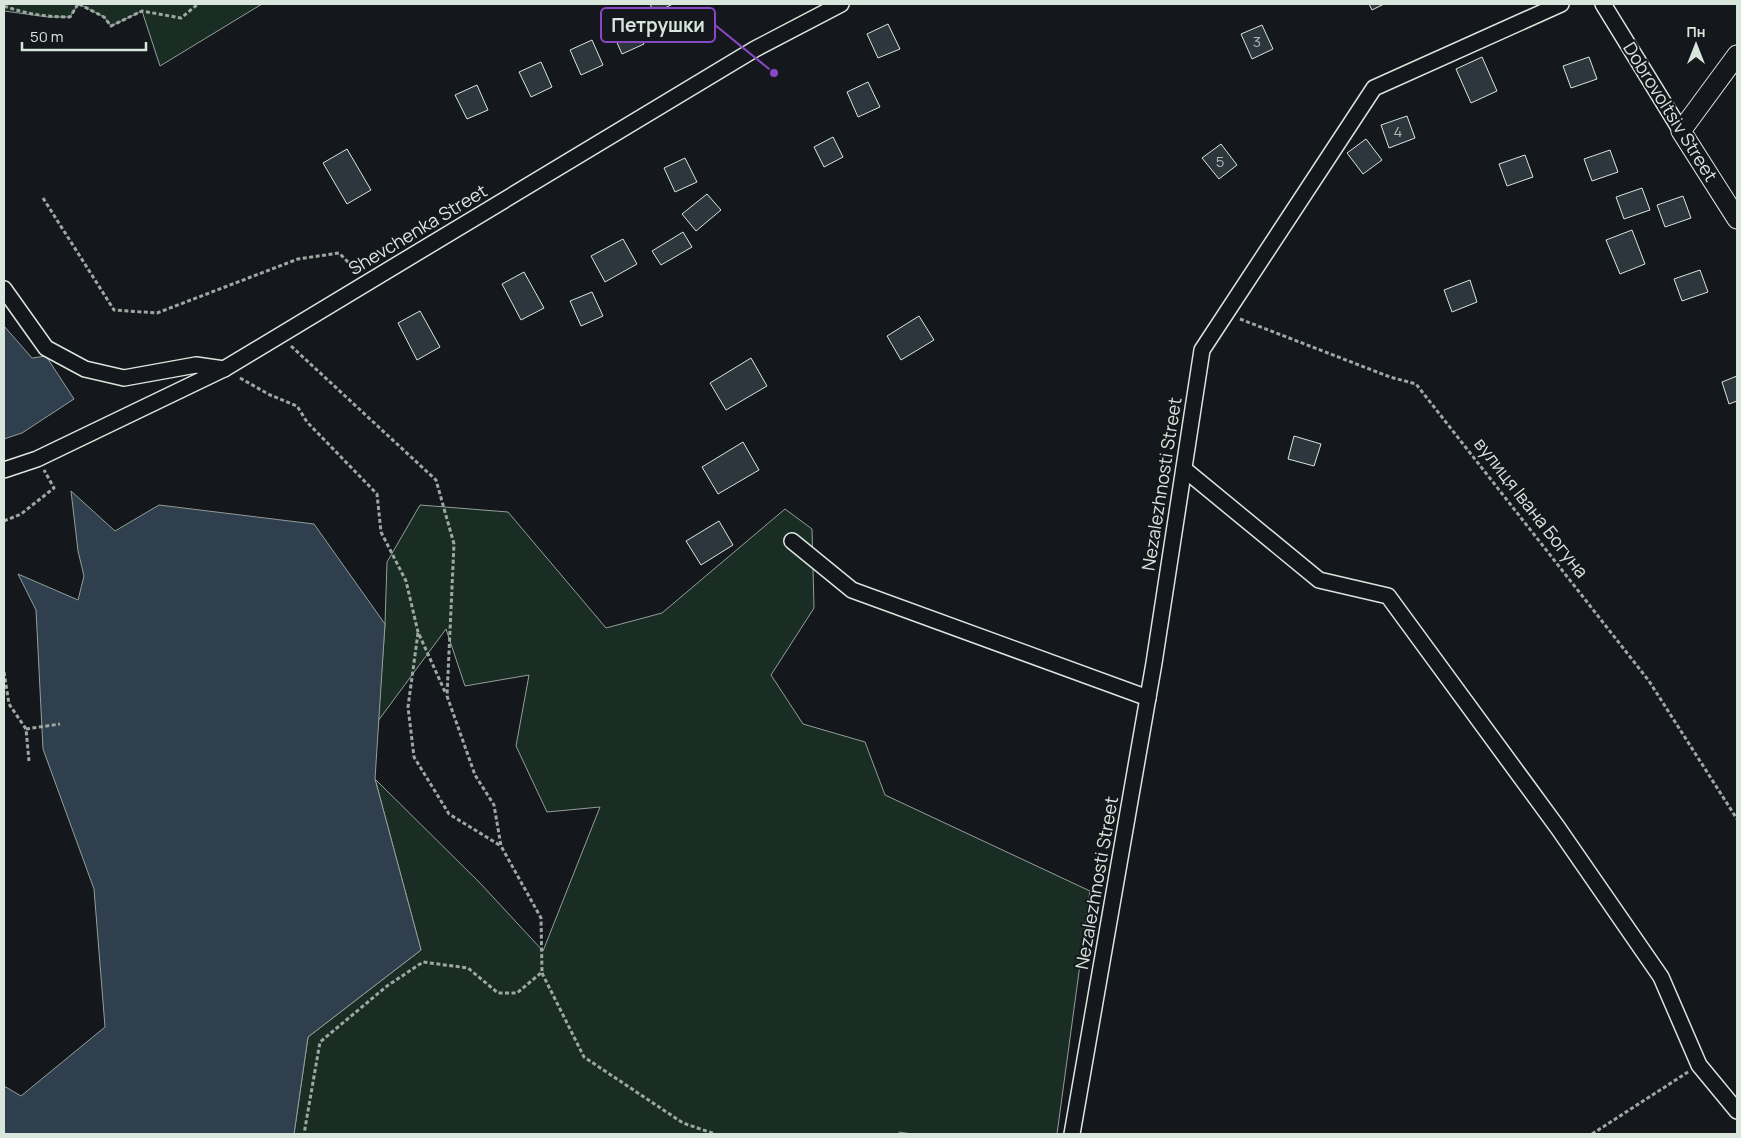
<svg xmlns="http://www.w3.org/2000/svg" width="1741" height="1138" viewBox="0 0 1741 1138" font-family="Manrope,sans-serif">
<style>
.green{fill:#1a2d24;stroke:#939e99}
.water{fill:#2f3f4d;stroke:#939e99}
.building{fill:#2c363c;stroke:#d8e6dc}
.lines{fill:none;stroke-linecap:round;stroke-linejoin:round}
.minor-casing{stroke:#d8e6dc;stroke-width:18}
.tertiary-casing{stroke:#d8e6dc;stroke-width:21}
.path{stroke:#9da8a2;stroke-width:3;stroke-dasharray:4 2.5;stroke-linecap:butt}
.minor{stroke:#14181c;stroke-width:15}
.tertiary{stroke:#14181c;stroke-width:19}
.labels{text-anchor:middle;stroke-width:4;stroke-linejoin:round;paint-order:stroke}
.number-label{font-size:15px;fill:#adbab4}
.street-label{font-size:18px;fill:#d8e6dc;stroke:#14181c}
.leader{fill:none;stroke:#8948c3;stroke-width:2}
.callout-dot{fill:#8948c3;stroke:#14181c;stroke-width:2}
.callout{fill:#14181c;stroke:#8948c3;stroke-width:2}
.callout-label{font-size:19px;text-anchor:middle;font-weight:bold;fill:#d8e6dc}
</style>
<rect width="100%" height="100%" fill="#14181c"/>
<g class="green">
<polygon points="4,4 78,4 70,17 48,17 4,11"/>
<polygon points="79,4 262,4 160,66 142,11 111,26 104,17"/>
<polygon points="420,505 508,512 606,628 662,613 785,509 812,529 814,608 771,675 803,724 865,742 885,795 1090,891 1057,1134 912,1134 899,1132 899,1134 294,1134 308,1037 421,950 375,779 480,883 543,951 600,807 547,812 516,746 529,675 465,686 446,629 378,721 385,624 387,562"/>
</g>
<g class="water">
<polygon points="4,326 32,358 46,356 74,399 22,433 4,439"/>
<polygon points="71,491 115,531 159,505 314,524 385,624 375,779 421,950 308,1037 294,1134 4,1134 4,1086 21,1096 105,1027 94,889 43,749 36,610 18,574 78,600 84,576 78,551"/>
</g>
<g class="building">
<polygon points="650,4 673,4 654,13"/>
<polygon points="1369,4 1384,4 1372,10"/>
<polygon points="632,19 644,44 622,54 611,29"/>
<polygon points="888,24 900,49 878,58 867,34"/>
<polygon points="1262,25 1273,49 1252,59 1241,34"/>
<polygon points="592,40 603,65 581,75 570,50"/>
<polygon points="1482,57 1497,91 1471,103 1456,69"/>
<polygon points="1589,57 1597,79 1571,88 1563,66"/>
<polygon points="541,62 552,87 531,97 519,72"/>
<polygon points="868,82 880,107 858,117 847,92"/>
<polygon points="477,85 488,110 467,119 455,95"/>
<polygon points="1407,116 1415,138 1389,148 1381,125"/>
<polygon points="833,137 843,157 824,167 814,147"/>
<polygon points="1366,139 1382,160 1363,174 1347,153"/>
<polygon points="1221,144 1237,165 1219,179 1202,158"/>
<polygon points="347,149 371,190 347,204 323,163"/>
<polygon points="1610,150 1618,172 1592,181 1584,159"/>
<polygon points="1525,155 1533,177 1507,186 1499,164"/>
<polygon points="685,158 697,182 675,192 664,168"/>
<polygon points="1642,188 1650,210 1624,219 1616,197"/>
<polygon points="707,194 721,210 696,231 682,214"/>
<polygon points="1683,196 1691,218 1665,227 1657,205"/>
<polygon points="1632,230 1645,264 1620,274 1606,240"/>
<polygon points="683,232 692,247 661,265 652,251"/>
<polygon points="623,239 637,264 605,282 591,256"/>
<polygon points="1700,270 1708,292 1682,301 1674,279"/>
<polygon points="524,272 544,308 521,320 502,284"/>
<polygon points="1470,280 1477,302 1452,312 1444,290"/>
<polygon points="592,292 603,316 581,326 570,301"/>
<polygon points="420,311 440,347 417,360 398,323"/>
<polygon points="919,316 934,340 901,360 887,336"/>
<polygon points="751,358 767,386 726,410 710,383"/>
<polygon points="1737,376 1737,401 1729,404 1722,382"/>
<polygon points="1294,436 1321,444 1314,466 1288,459"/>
<polygon points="743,442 759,470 718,494 702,467"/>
<polygon points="719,521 733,545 701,565 686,541"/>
</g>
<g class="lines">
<defs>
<g id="minor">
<polyline points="1603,4 1681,131"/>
<polyline points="4,289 46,348 85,369 124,378 196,365 224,369"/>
<polyline points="1184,469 1319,580 1388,596 1558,828 1661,977 1699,1065 1737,1111"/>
<polyline points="4,470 37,459 224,369 755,49 841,4"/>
<polyline points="792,541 852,590 1148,698"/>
<polyline points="1072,1134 1154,663 1202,350 1374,88 1561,4"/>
</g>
<polyline id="tertiary" points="1737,55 1681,131 1737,219"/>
</defs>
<use href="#minor" class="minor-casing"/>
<use href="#tertiary" class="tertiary-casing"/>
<g class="path">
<polyline points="79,4 104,17 111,26 142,11 181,18 198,4"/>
<path d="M4,6C26,14 46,17 70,17L78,4"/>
<polyline points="43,198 114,310 157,313 298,259 339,253 357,271"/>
<polyline points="1240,319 1390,377 1416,384 1649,681 1737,819"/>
<polyline points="291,346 436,480 454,544 447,696 475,775 494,805 501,846 541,918 542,972 517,993 498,993 468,968 423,962 387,986 320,1042 304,1134"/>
<polyline points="240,378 270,395 297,406 307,422 377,494 381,532 406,581 418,632 446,694"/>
<polyline points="4,521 21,514 54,488 44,470"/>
<polyline points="418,633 408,707 414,757 449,814 501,846"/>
<polyline points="4,672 9,704 26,729 29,761"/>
<polyline points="26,729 60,724"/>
<polyline points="542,973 584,1057 683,1123 715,1134"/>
<polyline points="1592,1134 1688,1072"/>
</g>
<use href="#minor" class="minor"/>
<use href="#tertiary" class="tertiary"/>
</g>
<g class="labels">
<g class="number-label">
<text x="1257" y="47">3</text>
<text x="1398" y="137">4</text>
<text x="1220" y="167">5</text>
</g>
<g class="street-label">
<text transform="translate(1670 112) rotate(58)" y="6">Dobrovoltsiv Street</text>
<text transform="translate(418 230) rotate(-31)" y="6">Shevchenka Street</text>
<text transform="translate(1162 484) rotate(-81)" y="6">Nezalezhnosti Street</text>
<text transform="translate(1531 508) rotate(52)" y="6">вулиця Івана Богуна</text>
<text transform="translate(1097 883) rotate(-80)" y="6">Nezalezhnosti Street</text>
</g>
</g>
<path class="leader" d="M774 73L715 25"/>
<circle class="callout-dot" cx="774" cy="73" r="5"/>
<rect class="callout" x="601" y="8" width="114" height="34" rx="5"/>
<g class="callout-label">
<text x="658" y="32">Петрушки</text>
</g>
<rect width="1741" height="1138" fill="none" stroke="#d8e6dc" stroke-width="10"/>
<g transform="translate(1696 45)" stroke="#14181c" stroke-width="4" paint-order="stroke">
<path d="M0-4L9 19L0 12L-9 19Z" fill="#d8e6dc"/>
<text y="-8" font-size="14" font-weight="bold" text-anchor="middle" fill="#d8e6dc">Пн</text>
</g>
<path d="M22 42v8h124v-8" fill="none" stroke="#d8e6dc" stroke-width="2.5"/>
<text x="30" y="42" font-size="15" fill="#d8e6dc" stroke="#14181c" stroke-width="4" paint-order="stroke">50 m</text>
</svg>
